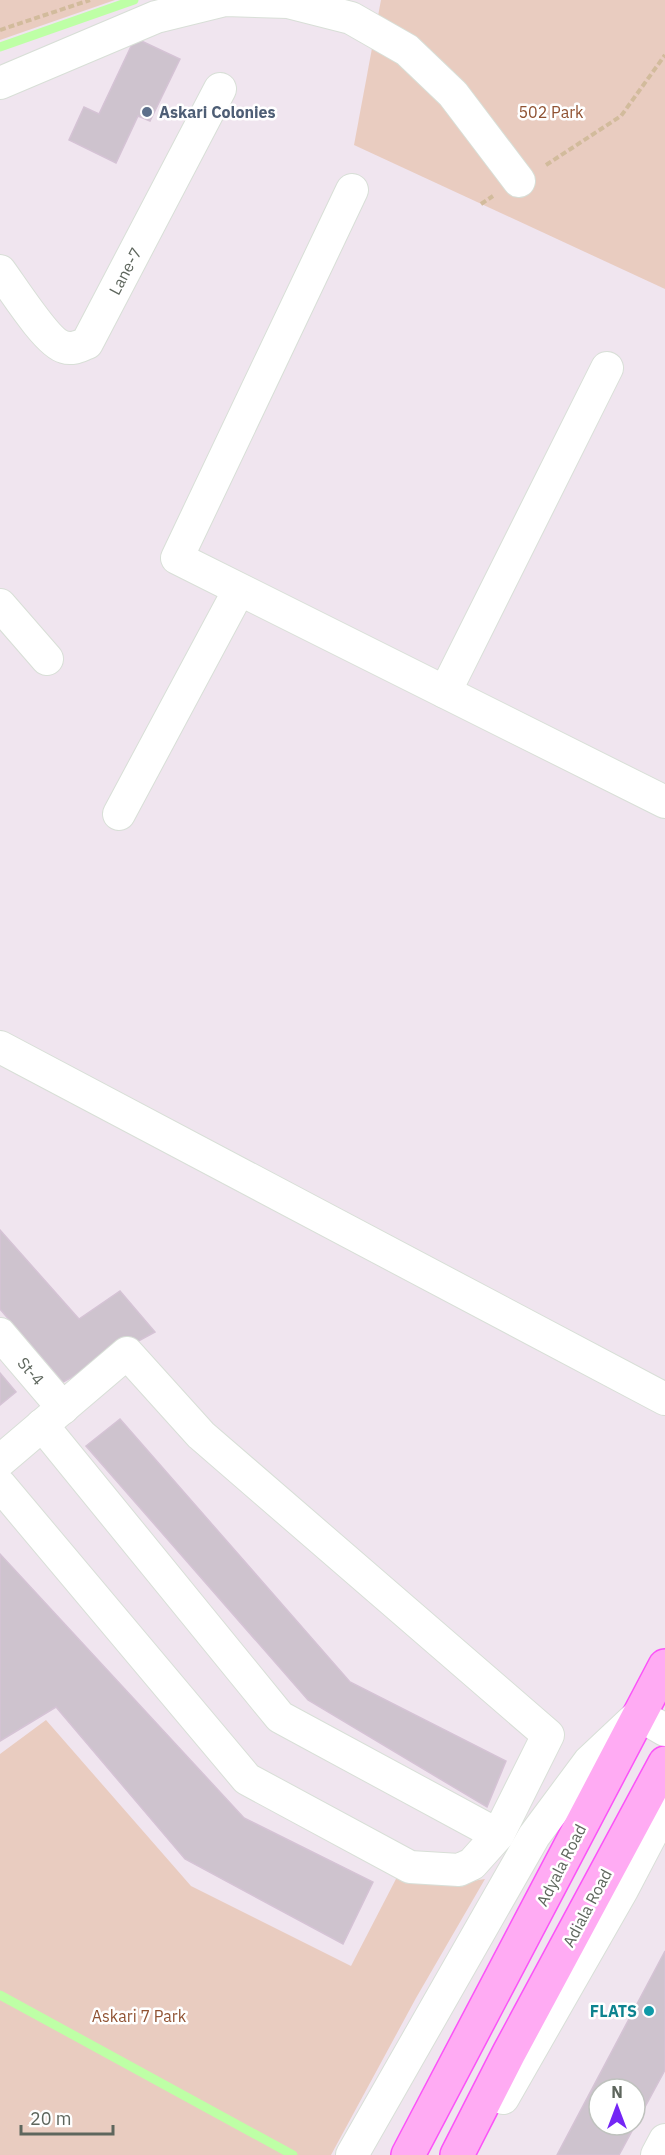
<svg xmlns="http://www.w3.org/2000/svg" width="665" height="2155" viewBox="0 0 665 2155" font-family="'IBM Plex Sans',sans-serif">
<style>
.green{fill:#e9ccc0}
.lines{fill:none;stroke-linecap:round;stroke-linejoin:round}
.stream{stroke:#beffa6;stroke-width:9}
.building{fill:#cec3ce;stroke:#d5c3d5;stroke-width:1.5;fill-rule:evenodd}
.minor-casing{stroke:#d8dfd7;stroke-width:34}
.major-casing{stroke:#fb53f8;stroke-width:36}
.path{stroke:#d2bb9c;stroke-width:4;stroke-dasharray:6 3;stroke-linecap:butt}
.minor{stroke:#fff;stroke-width:32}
.major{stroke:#ffabf3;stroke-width:33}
.service-dot{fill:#5c6f8a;stroke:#fff;stroke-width:2}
.culture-dot{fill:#0f9aa8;stroke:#fff;stroke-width:2}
.labels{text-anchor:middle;stroke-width:5;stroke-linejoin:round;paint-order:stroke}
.service-label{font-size:16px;font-weight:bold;fill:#4e5e75;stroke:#fff;text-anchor:start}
.park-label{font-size:16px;fill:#905232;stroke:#fff}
.street-label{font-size:16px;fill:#5e665d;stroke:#fff}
.culture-label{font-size:16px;font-weight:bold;fill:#0d838f;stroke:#fff;text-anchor:end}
</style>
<rect width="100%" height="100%" fill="#f0e5ef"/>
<g class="green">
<polygon points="0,0 115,0 0,40"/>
<polygon points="381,0 665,0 665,289 354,145"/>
<polygon points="46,1720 191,1886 351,1966 397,1877 454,1884 485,1879 416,1998 331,2155 0,2155 0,1754"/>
</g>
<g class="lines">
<g class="stream">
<polyline points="0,47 134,0"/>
<polyline points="0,1995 293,2155"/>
</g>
</g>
<g class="building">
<polygon points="135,38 180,59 150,121 138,116 116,163 69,140 84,107 99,114"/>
<polygon points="0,1230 79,1319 120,1291 155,1332 63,1382 0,1309"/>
<polygon points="0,1373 16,1392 0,1405"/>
<polygon points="120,1419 350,1682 506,1761 487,1807 308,1700 86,1446"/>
<polygon points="0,1554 244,1818 373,1882 343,1944 185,1859 56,1707 0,1741"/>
<path d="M665,1951V2070L619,2155H557ZM599,2089H635V2125H599Z"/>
</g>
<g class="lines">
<defs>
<g id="minor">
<polyline points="0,83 156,17 225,0 288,2 351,18 407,50 453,94 519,181"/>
<polyline points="352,190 177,558 665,802"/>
<path d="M0,271C12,287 47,343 64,347C73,350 79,346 87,343L220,89"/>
<polyline points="0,605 47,659"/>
<polyline points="445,692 607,368"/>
<polyline points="119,814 239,590"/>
<polyline points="0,1047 665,1399"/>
<polyline points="0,1334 63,1408"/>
<polyline points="42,1425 280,1717 498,1835"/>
<polyline points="0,1461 127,1353 201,1435 548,1735 498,1835 472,1864 459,1870 410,1867 247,1779 0,1485"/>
<polyline points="503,2098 622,1890 665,1808"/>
<polyline points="352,2155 534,1836 589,1762 639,1715 665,1730"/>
<polyline points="657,2155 665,2140"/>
</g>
<g id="major">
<polyline points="408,2155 665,1666"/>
<polyline points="457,2155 509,2053 665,1763"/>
</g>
</defs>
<use href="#minor" class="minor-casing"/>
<use href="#major" class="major-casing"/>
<g class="path">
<polyline points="0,30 90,0"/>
<polyline points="546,165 621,116 665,55"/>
<polyline points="481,204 493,196"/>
</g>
<use href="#minor" class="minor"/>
<use href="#major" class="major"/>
</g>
<circle class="service-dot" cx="147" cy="112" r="6"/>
<circle class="culture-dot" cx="649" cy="2011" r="6"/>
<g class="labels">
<g class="service-label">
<text x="159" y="118">Askari Colonies</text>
</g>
<g class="park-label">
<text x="551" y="118">502 Park</text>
<text x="139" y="2022">Askari 7 Park</text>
</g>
<g class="street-label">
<text transform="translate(125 271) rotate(-62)" y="6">Lane-7</text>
<text transform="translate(31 1371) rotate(49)" y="6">St-4</text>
<text transform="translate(561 1865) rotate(-63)" y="6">Adyala Road</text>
<text transform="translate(587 1908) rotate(-62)" y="6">Adiala Road</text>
</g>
<g class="culture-label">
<text x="637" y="2017">FLATS</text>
</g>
</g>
<g transform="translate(617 2107)"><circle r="28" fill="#ffffff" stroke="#bfc2be" stroke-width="1.5"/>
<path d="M0-4.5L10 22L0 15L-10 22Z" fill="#7426f5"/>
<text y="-9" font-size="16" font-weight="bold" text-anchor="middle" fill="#5e665d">N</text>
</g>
<path d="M21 2125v9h92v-9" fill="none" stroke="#5e665d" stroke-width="3"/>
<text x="30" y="2125" font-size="18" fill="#5e665d" stroke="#ffffff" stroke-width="4.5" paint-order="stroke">20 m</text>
</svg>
